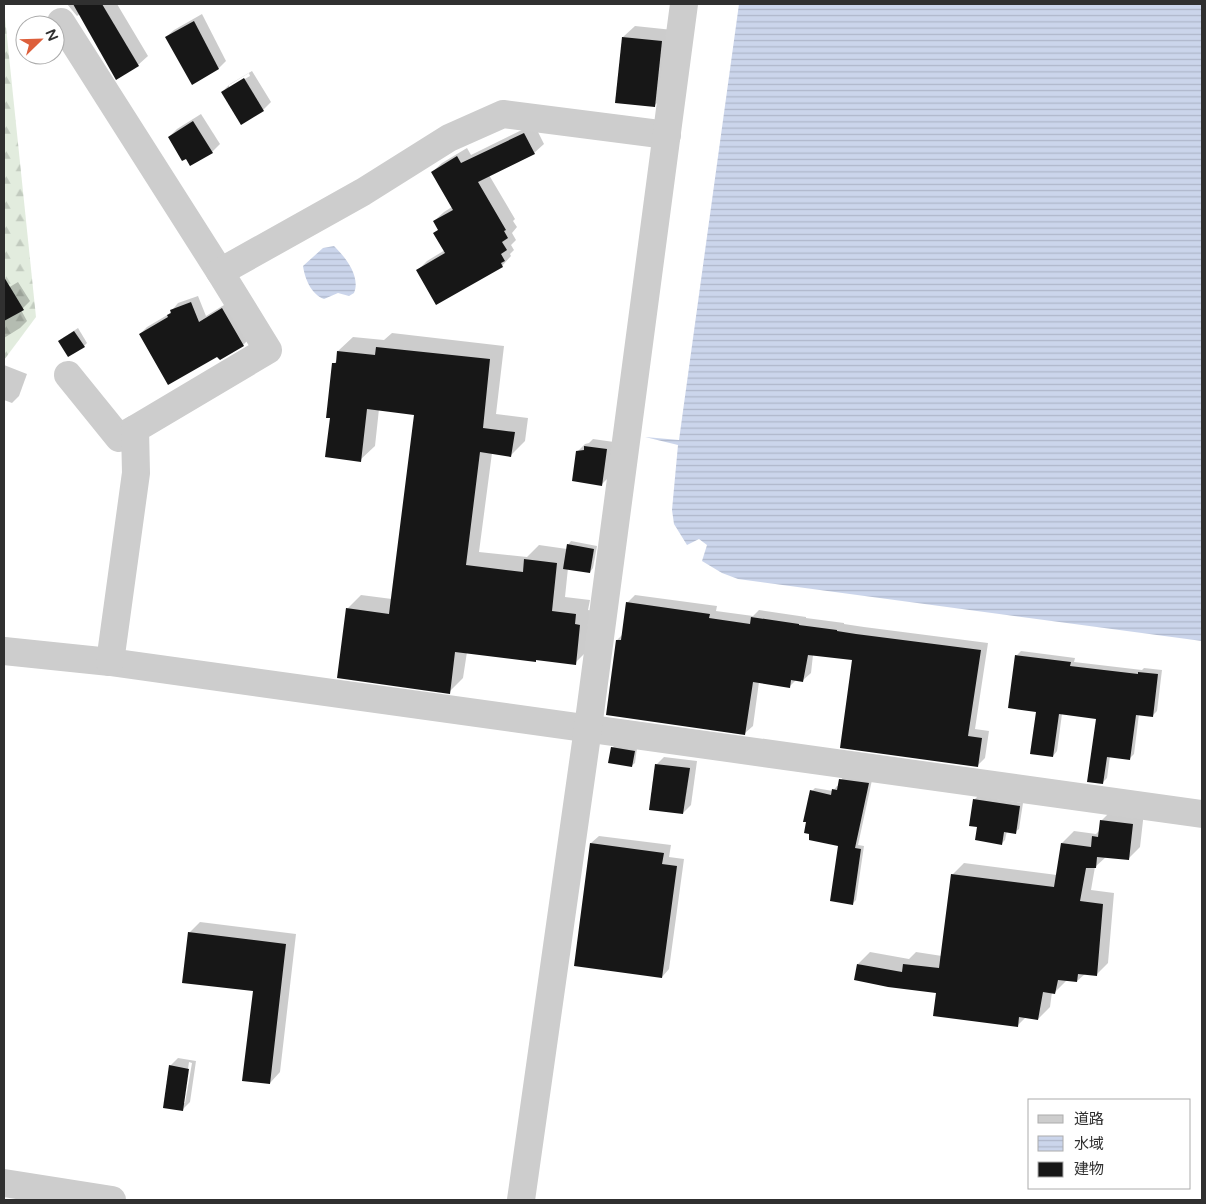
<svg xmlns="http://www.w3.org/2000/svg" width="1206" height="1204" viewBox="0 0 1206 1204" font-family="'Varela Round','Noto Sans JP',sans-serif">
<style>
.forest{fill:url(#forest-firs)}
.water{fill:url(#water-rules)}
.shadow{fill:#0003;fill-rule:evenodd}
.building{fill:#171717}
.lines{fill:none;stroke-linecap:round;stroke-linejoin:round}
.minor{stroke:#cdcdcd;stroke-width:28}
</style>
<defs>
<pattern id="forest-firs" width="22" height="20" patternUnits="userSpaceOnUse" patternTransform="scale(1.25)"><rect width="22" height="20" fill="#e2ecde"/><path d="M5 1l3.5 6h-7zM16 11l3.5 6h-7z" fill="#c2cbbf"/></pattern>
<pattern id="water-rules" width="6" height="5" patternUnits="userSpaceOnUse" patternTransform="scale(1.25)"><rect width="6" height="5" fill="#cbd5eb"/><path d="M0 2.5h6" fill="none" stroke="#afb7ca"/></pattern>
</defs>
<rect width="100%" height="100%" fill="#fff"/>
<polygon class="forest" points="4,8 36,317 4,360"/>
<g class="water">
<polygon points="739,4 1202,4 1202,641 738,579 722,573 702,561 707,545 699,539 687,545 674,524 672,510 678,445 645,437 679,440"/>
<path d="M334,246C345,257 361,276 354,293L349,296L338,293L324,299C311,294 305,279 303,266L323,248Z"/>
</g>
<g class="shadow">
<polygon points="67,4 117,4 148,56 138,65 80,14 77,16"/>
<polygon points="202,14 226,61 219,68 166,37 174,30"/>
<polygon points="635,26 673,30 666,94 654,106 623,37"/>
<path d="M252,71L271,102L263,110L242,123L222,92L230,84ZM249,73L250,76L229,88V85Z"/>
<polygon points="201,114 220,144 212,152 191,165 169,137 177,129"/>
<polygon points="534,124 544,144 534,153 489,175 515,219 513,221 517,227 512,233 516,240 511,245 514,250 510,254 511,256 502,266 418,270 427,261 445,250 435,233 439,229 434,221 444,212 452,207 432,172 442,163 467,148 471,155"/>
<polygon points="18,282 30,301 21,310 27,321 20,328 4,338 4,287 6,286 8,288"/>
<polygon points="198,296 206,316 229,302 250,338 243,345 218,355 140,334 147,327 169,314 178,303"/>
<polygon points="78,328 87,343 84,346 63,338"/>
<polygon points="392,333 504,346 496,414 528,418 525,441 511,455 492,453 479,552 527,557 539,545 567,549 568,545 571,541 597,546 593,568 590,572 568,568 565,597 590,600 588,610 594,611 589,649 575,663 467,652 463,678 449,692 347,609 361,595 392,599 415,414 379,409 375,446 360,460 331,417 334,364 337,360 338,351 353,337 384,340"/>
<polygon points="4,365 27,374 19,396 12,403 4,400"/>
<polygon points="593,439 614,442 609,477 601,485 577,452 585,444 589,443"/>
<polygon points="635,595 717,606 716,611 753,616 759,610 806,617 806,618 844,623 844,624 864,627 988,643 975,729 989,731 985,758 977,766 853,659 813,655 811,673 803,680 797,679 790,686 759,682 753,726 745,733 617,640 623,634 628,602"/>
<polygon points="1021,651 1075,658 1074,662 1142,670 1144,668 1162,670 1157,711 1152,716 1139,714 1134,754 1129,759 1110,756 1107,778 1102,783 1097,718 1062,714 1057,751 1053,756 1016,656"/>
<polygon points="615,745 637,748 635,763 631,766 612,748"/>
<polygon points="664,757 697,761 691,805 683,813 656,765"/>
<polygon points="844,776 872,780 858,845 864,846 856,900 853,903 840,845 812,791 815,788 833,791 837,786 839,786 841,780"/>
<polygon points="978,796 1023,803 1019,829 1015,832 1007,831 1005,840 1002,843 979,826 975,799"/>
<polygon points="1113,809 1144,812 1140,847 1128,859 1106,857 1095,867 1091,890 1114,893 1108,963 1096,975 1085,974 1077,981 1066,981 1054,993 1052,992 1050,1007 1038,1019 1026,1017 1017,1026 937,992 858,964 870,952 909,959 916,952 942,956 952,875 964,863 1057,875 1062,843 1074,831 1096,834 1100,830 1101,821"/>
<polygon points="599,836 671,845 669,857 684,859 669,969 662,977 591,843"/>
<polygon points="200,922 296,934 280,1072 270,1083 254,990 189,933"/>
<path d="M178,1058L196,1061L190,1102L182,1110L170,1066ZM189,1062L192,1063L185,1103H183Z"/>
</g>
<g class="building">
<polygon points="73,4 102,4 139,66 116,80"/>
<polygon points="194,21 219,69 192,85 165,37"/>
<polygon points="622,37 662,41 655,107 615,103"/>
<polygon points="244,78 264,111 241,125 221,92"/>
<polygon points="193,121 213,153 190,166 186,159 182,161 168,137"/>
<polygon points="524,133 535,154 478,182 506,230 504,231 508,238 502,242 507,250 501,254 505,261 501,263 503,267 436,305 416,270 445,253 433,233 438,230 433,221 453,210 431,172 457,156 461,163"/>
<polygon points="4,277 24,310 4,321"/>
<polygon points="191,302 199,322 222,308 244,346 220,360 217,357 168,385 139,334 168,317 167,315 171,313 170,310"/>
<polygon points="74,331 85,347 68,357 58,341"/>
<polygon points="376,347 490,359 483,428 515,432 511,457 480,452 466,565 523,572 524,559 557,563 552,611 576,614 575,624 580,625 576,665 536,660 536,662 455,652 450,694 337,678 346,608 389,614 414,415 367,409 361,462 325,457 330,418 326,418 332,363 336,363 337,351 375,355"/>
<polygon points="584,446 607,449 602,486 572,481 576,451 584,450"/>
<polygon points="567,544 594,549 590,573 563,569"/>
<polygon points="626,602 710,614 709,618 750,624 751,617 799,624 799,625 837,630 837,631 856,634 981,650 968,736 982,738 978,767 840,748 852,660 808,655 803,682 791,680 790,688 753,682 745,735 606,715 616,640 621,640"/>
<polygon points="1015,655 1071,662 1070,666 1138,674 1138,672 1158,674 1153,717 1136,715 1130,760 1107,757 1103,784 1087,782 1096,719 1059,714 1053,757 1030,754 1036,712 1008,708"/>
<polygon points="611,747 635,751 632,767 608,763"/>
<polygon points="655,764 690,768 683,814 649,810"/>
<polygon points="839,779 869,783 855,848 861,849 853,905 830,901 838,846 809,840 809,834 804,833 806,822 803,822 810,790 831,795 832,789 837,790"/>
<polygon points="973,799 1020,806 1016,834 1004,832 1002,845 975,840 977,827 969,826"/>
<polygon points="1100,820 1133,824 1129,860 1097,857 1096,868 1086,868 1080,901 1103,904 1097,976 1078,974 1077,982 1058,980 1055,994 1043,992 1038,1020 1019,1017 1018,1027 933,1016 936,993 888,987 854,980 857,964 902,972 903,964 939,968 951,874 1054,887 1061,843 1091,847 1092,836 1098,837"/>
<polygon points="590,843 664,853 662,864 677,866 662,978 574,966"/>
<polygon points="188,932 286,944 270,1084 242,1081 253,991 182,983"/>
<polygon points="169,1065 189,1069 183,1111 163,1108"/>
</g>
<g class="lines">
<g class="minor">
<polyline points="61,22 220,272"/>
<polyline points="68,375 119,438 135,429"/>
<polyline points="4,651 110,662 1202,814"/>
<polyline points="110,662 136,473 135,429 268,350 220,272 363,192 449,138 503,114 667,135"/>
<polyline points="4,1183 112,1200"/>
<polyline points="521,1200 588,728 684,4"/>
</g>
</g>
<rect width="1206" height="1204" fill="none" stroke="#303030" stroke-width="10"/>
<rect x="1028" y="1099" width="162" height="90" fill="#ffffff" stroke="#acacac"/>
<rect x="1038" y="1115" width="25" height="8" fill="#cdcdcd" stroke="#acacac"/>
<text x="1074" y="1124" font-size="15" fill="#303030">道路</text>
<rect x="1038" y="1136" width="25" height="15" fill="url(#water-rules)" stroke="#acacac"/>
<text x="1074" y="1149" font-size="15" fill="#303030">水域</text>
<rect x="1038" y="1162" width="25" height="15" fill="#171717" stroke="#acacac"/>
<text x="1074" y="1174" font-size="15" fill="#303030">建物</text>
<g transform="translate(40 40) rotate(67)"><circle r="24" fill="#ffffff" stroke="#acacac"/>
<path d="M0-4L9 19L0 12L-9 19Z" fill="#dd5f3b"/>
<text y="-8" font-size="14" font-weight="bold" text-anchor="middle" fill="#303030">N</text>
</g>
</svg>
